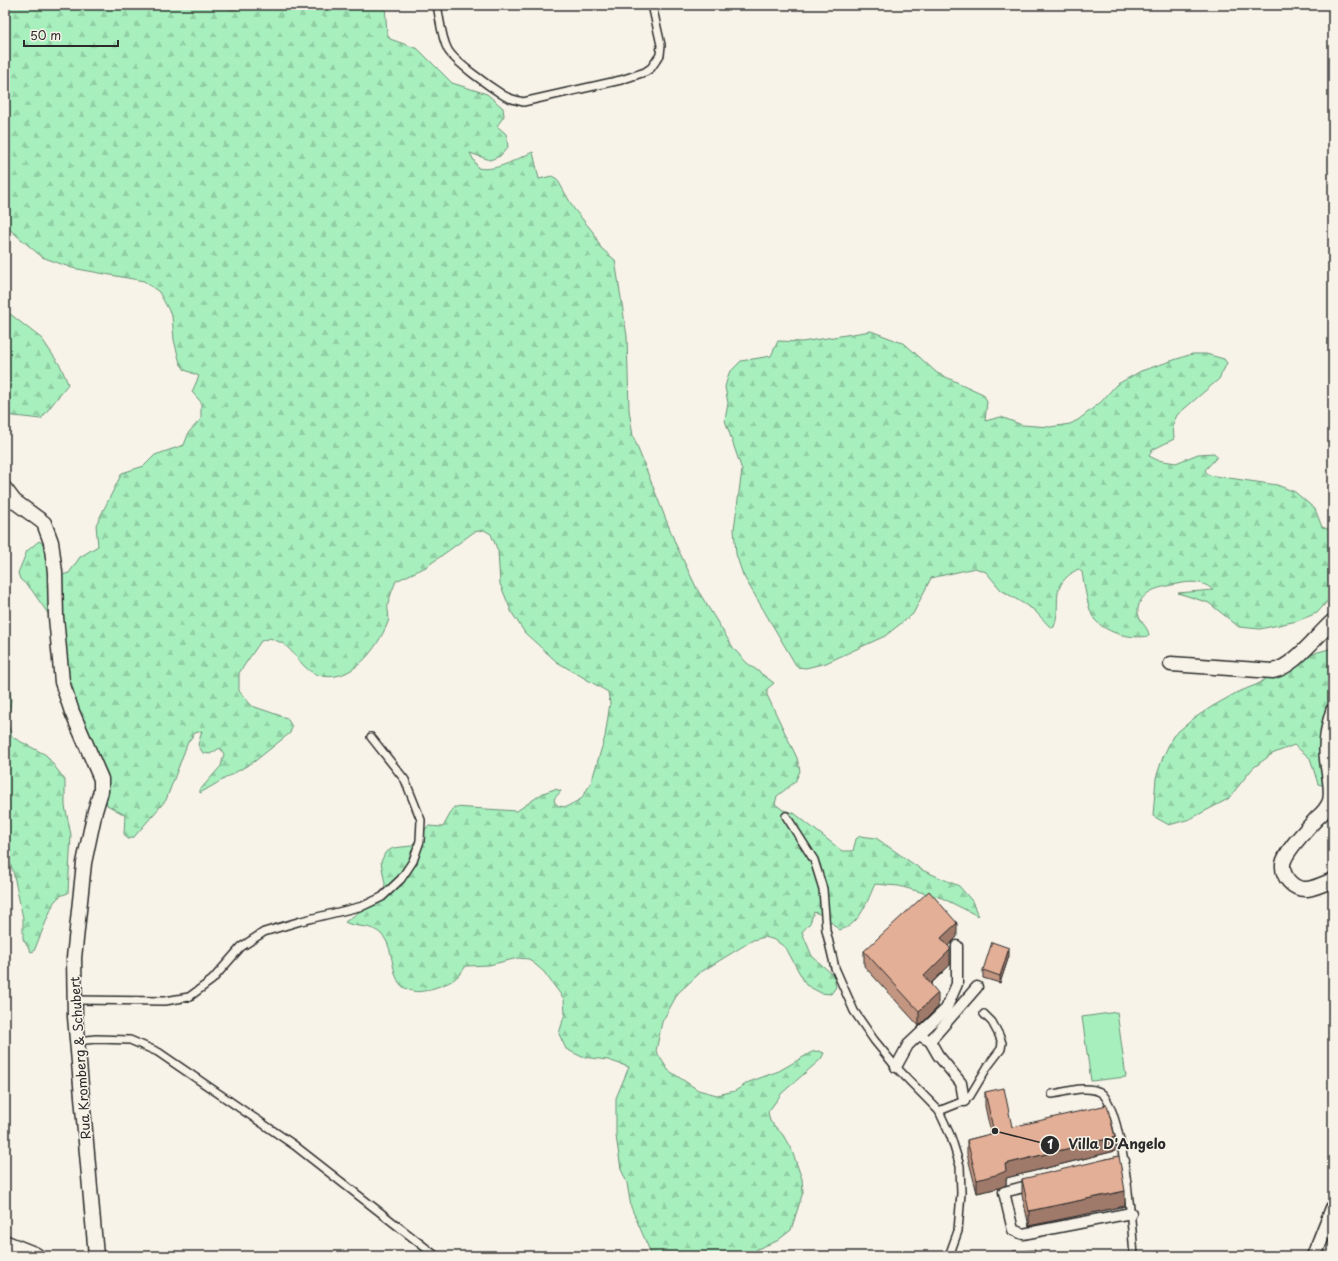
<svg xmlns="http://www.w3.org/2000/svg" width="1338" height="1261" viewBox="0 0 1338 1261" font-family="'Playpen Sans',sans-serif">
<style>
.forest{fill:url(#forest-firs);stroke:#698e74}
.pitch{fill:#a7f0be;stroke:#698e74}
.lines{fill:none;stroke-linecap:round;stroke-linejoin:round}
.service-casing{stroke:#2b2b2b;stroke-width:10}
.pedestrian-casing{stroke:#2b2b2b;stroke-width:13}
.minor-casing{stroke:#2b2b2b;stroke-width:17}
.tertiary-casing{stroke:#2b2b2b;stroke-width:20}
.service{stroke:#f7f3e8;stroke-width:7}
.pedestrian{stroke:#f7f3e8;stroke-width:10}
.minor{stroke:#f7f3e8;stroke-width:14}
.tertiary{stroke:#f7f3e8;stroke-width:17}
.wall{fill:#c39682;stroke:#2b2b2b}
.shaded-wall{fill:#9f7a6a;stroke:#2b2b2b}
.building{fill:#e3af97;stroke:#2b2b2b}
.labels{text-anchor:middle;stroke-width:3;stroke-linejoin:round;paint-order:stroke}
.street-label{font-size:13px;fill:#2b2b2b;stroke:#f7f3e8}
.leader{fill:none;stroke:#2b2b2b;stroke-width:1.5}
.callout-dot{fill:#2b2b2b;stroke:#f7f3e8;stroke-width:1.5}
.mark-label{font-size:12px;text-anchor:middle;font-weight:bold;fill:#fff}
.callout-label{font-size:14px;text-anchor:middle;font-weight:bold;fill:#2b2b2b;stroke:#f7f3e8;stroke-width:3;stroke-linejoin:round;paint-order:stroke}
</style>
<defs>
<pattern id="forest-firs" width="22" height="20" patternUnits="userSpaceOnUse"><rect width="22" height="20" fill="#a7f0be"/><path d="M5 1l3.5 6h-7zM16 11l3.5 6h-7z" fill="#90cea3"/></pattern>
</defs>
<rect width="100%" height="100%" fill="#f7f3e8"/>
<filter id="ink" filterUnits="userSpaceOnUse"><feTurbulence type="fractalNoise" baseFrequency=".025" numOctaves="2"/><feDisplacementMap in="SourceGraphic" scale="8" xChannelSelector="R" yChannelSelector="G"/><feConvolveMatrix kernelMatrix="1 2 1 2 8 2 1 2 1" color-interpolation-filters="sRGB"/></filter>
<g filter="url(#ink)">
<g class="forest">
<path d="M5,5H217L233,10L247,5H385L387,33L390,39L418,49L452,83L487,94L503,108L504,116L497,126L506,134L508,147L500,156L490,160L470,153L478,168C496,172 516,159 533,152L539,179L552,176L557,179L574,209L593,232L601,248L615,260L627,336L629,410L633,436L676,545L697,589L734,649L747,663L774,683L767,689V695L797,758L800,771L795,782L777,796L775,804L783,810L794,813L842,851H853L856,839L860,836L876,838L922,870L959,886L972,901L978,916L942,898L899,886L875,884C867,901 860,926 839,930L825,916L814,912L810,923L802,932L812,956L834,976L836,987L831,994L821,993L806,985L786,948L775,940L765,937L753,940L701,972L678,993L662,1022L656,1051L668,1070L698,1090L717,1095L735,1091L749,1082L779,1071L812,1052L819,1051L824,1053L821,1059L782,1093L768,1112L770,1121L783,1135L792,1151L802,1179L803,1192L791,1230L777,1241L757,1249L751,1256H650L649,1249L631,1207L627,1183L621,1169L616,1136V1098L629,1067L608,1060L582,1057L566,1049L559,1034L565,1013L564,999L544,972L529,959L518,958L489,965L466,966C455,982 449,983 431,989C422,992 415,993 407,989C389,982 396,949 382,935C371,923 357,929 345,922L383,895L385,884L381,862L385,853L393,848L411,846L428,826L443,827L454,807L517,811L543,793L555,789L561,791L554,799L555,803L559,806L566,807L581,799L591,783L605,737L610,703L608,692L557,662L525,633L512,613L500,584L498,551L491,534L484,530L474,532L426,567L396,581C393,588 390,596 388,604C387,610 390,616 388,622C378,648 351,685 318,675C302,670 295,651 282,643C278,641 274,640 270,638L261,641L239,673V691L252,706L287,718L292,727L290,733L255,761L200,793V790L221,766L224,754L220,748L210,754L203,753L198,745L202,731L195,733L188,742L166,800L134,837L128,839L124,834L125,815L107,805L98,768L60,666L58,628L31,589L20,579L18,573L27,551L39,541L45,545L62,575L69,573L80,557L98,546L96,525L122,473L144,466L155,455L184,445L189,432L201,419V402L192,392L199,376L185,370L180,363L174,340L172,316L159,292L144,281L72,268L42,257L8,228L5,221Z"/>
<polygon points="5,310 42,339 61,367 68,384 41,419 5,415"/>
<path d="M871,331L905,344L937,373L983,394L987,401L985,421L1001,417L1022,425L1050,427L1070,424L1078,420L1101,402L1116,385L1141,371L1192,354H1206L1224,359L1227,363L1219,379L1177,415L1173,424L1174,439L1152,450L1149,456L1157,460L1176,463L1198,454L1214,453L1217,457L1205,470L1208,475L1277,485L1295,492L1315,509L1322,527L1333,531V595L1317,613L1297,621L1260,629L1239,627L1209,603L1178,593L1213,590C1201,579 1187,582 1172,585C1157,588 1142,591 1138,608C1136,621 1149,626 1149,636C1131,639 1108,634 1095,620C1088,612 1084,583 1082,572L1078,569C1047,587 1063,601 1054,627L1051,628L1034,610L1001,590L986,572L975,568L931,578L913,614L885,636L826,663L806,668L797,667L743,575L736,554L734,529L742,470L725,420L728,403L725,387L729,373L741,361L771,356L778,341L802,342Z"/>
<polygon points="1333,648 1333,788 1318,784 1310,758 1294,745 1272,754 1253,768 1228,799 1190,819 1169,825 1153,816 1156,778 1163,757 1173,736 1193,719 1213,706 1236,693 1258,684 1278,671 1296,661 1318,652"/>
<polygon points="5,674 9,682 11,699 8,724 12,737 46,755 65,780 65,806 71,835 68,893 60,896 54,902 34,951 31,952 23,939 23,918 13,871 5,850"/>
</g>
<polygon class="pitch" points="1117,1012 1126,1077 1091,1081 1082,1017"/>
<g class="lines">
<defs>
<g id="service">
<path d="M437,5C440,19 441,37 448,50C456,63 489,86 503,95C509,99 516,100 523,102L621,80L645,72L651,68L660,55L661,45L652,5"/>
<polyline points="786,816 814,860 823,889 826,930 835,968 854,1011 874,1040 896,1067 939,1111 951,1137 960,1166 961,1193 958,1231 949,1256"/>
<polyline points="74,1000 165,1001 189,997 212,980 241,947 264,932 301,921 363,906 382,897 401,879 413,861 420,841 421,820 405,780 371,737"/>
<polyline points="77,1041 96,1039 130,1040 158,1052 294,1145 436,1256"/>
<path d="M1052,1094C1066,1092 1086,1085 1100,1092C1123,1105 1132,1227 1134,1256"/>
<polyline points="939,1111 964,1101 970,1096 988,1066 1001,1049 1002,1043 999,1035 992,1022 984,1014"/>
</g>
<g id="pedestrian">
<polyline points="919,1035 930,1041 938,1055 961,1083 964,1101"/>
<polyline points="930,1041 977,987"/>
<polyline points="896,1067 908,1045 946,1009 957,984 957,946"/>
<polyline points="1107,1165 1124,1161"/>
<polyline points="1035,1184 1004,1192 1013,1230 1023,1234 1131,1213"/>
</g>
<g id="minor">
<polyline points="5,489 14,501 44,523 51,542 55,572 56,617 62,682 72,712 101,779 101,791 95,811 84,863 74,958 75,1017 96,1256"/>
<path d="M1171,664L1273,671C1295,666 1316,636 1333,621"/>
<path d="M1333,711C1328,727 1325,742 1327,759C1328,772 1333,788 1330,801C1327,809 1323,813 1317,818C1308,828 1285,851 1283,864C1282,877 1293,890 1307,889C1316,888 1325,883 1333,880"/>
<polyline points="1314,1256 1333,1208"/>
</g>
<polyline id="tertiary" points="5,1244 35,1256"/>
</defs>
<use href="#service" class="service-casing"/>
<use href="#pedestrian" class="pedestrian-casing"/>
<use href="#minor" class="minor-casing"/>
<use href="#tertiary" class="tertiary-casing"/>
<use href="#service" class="service"/>
<use href="#pedestrian" class="pedestrian"/>
<use href="#minor" class="minor"/>
<use href="#tertiary" class="tertiary"/>
</g>
<g class="wall">
<polygon points="957,937 948,946 950,965 931,984 938,1007 919,1026 864,966 864,951"/>
<polygon points="1009,956 1000,983 983,978 983,970"/>
<polygon points="985,1092 1012,1127 1115,1151 1006,1178 1006,1185 999,1188 977,1193 967,1154 967,1140 991,1134 985,1106"/>
<polygon points="1022,1179 1125,1206 1029,1226 1022,1195"/>
</g>
<g class="shaded-wall">
<polygon points="957,923 957,937 941,953 941,938"/>
<polygon points="1009,948 1009,956 1000,983 1000,976"/>
<polygon points="950,950 950,965 924,990 924,976"/>
<polygon points="938,993 938,1007 919,1026 919,1011"/>
<polygon points="1115,1137 1115,1151 1006,1178 1006,1185 999,1188 977,1193 977,1180 1005,1164"/>
<polygon points="1125,1191 1125,1206 1029,1226 1029,1211"/>
</g>
<g class="building">
<polygon points="929,891 957,923 941,938 950,948 950,950 924,976 938,993 919,1011 864,951"/>
<polygon points="992,942 1009,948 1000,976 983,970"/>
<polygon points="1004,1088 1012,1127 1107,1105 1115,1137 1005,1164 1006,1171 999,1174 977,1180 967,1140 994,1133 985,1092"/>
<polygon points="1119,1156 1125,1191 1029,1211 1022,1179"/>
<polygon points="1035,1250 1035,1256 1013,1256 1013,1251"/>
</g>
</g>
<g class="labels">
<g class="street-label">
<text transform="translate(80 1058) rotate(-94)" y="5">Rua Kromberg &amp; Schubert</text>
</g>
</g>
<path class="leader" d="M995 1131L1050 1145"/>
<g class="callout-dot">
<circle cx="995" cy="1131" r="4"/>
<circle cx="1050" cy="1145" r="10"/>
</g>
<g class="mark-label">
<text x="1050" y="1149">1</text>
</g>
<g class="callout-label">
<text x="1117" y="1149">Villa D'Angelo</text>
</g>
<rect width="1338" height="1261" fill="none" stroke="#f7f3e8" stroke-width="20"/>
<rect x="10" y="10" width="1318" height="1241" fill="none" stroke="#2b2b2b" stroke-width="1.5" filter="url(#ink)"/>
<path d="M24 40v6h94v-6" fill="none" stroke="#2b2b2b" stroke-width="2"/>
<text x="30" y="40" font-size="12" fill="#2b2b2b" stroke="#f7f3e8" stroke-width="3" paint-order="stroke">50 m</text>
</svg>
